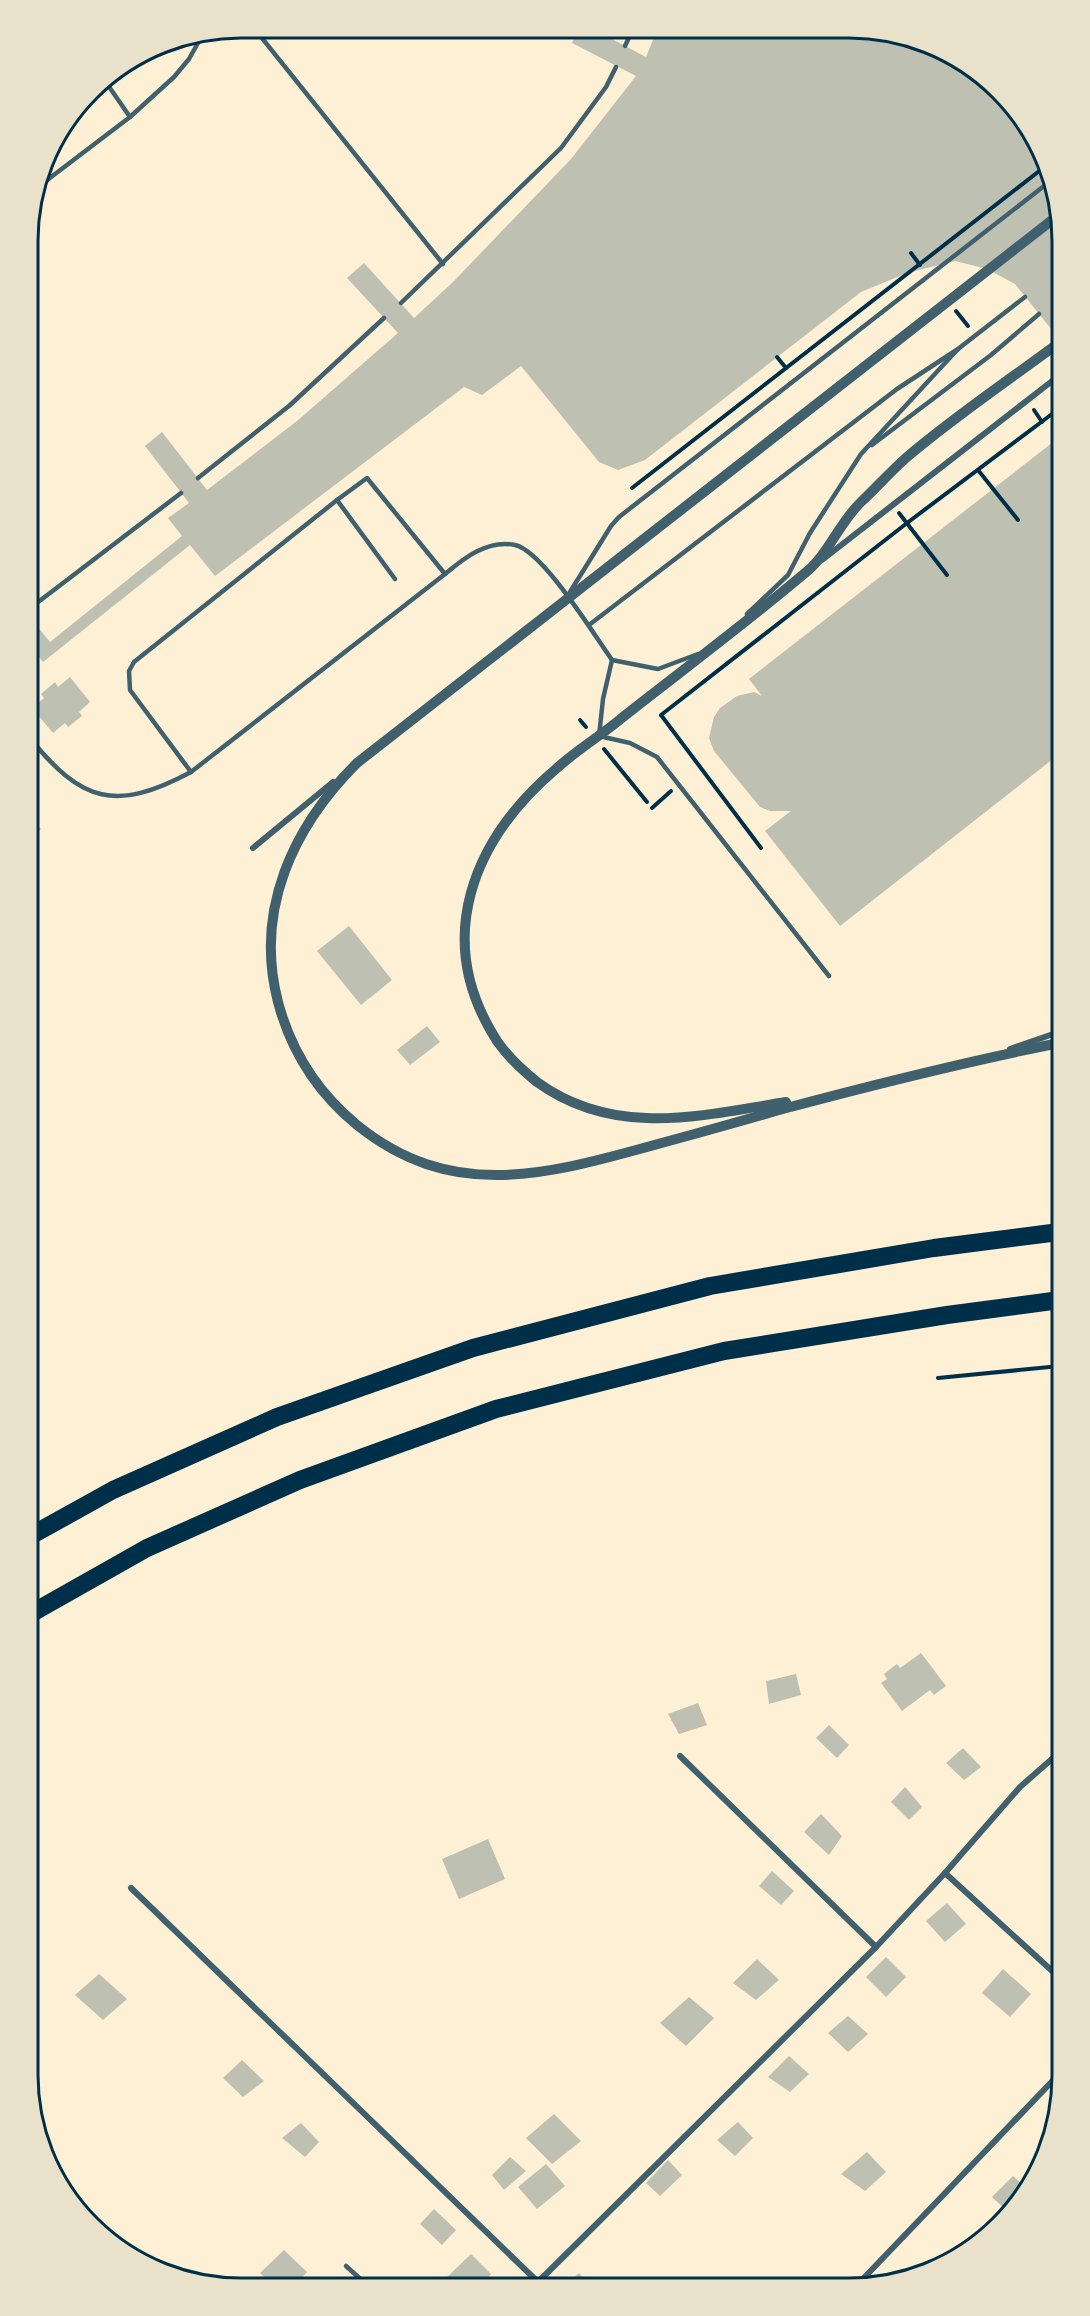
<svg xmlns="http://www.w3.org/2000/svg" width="1090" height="2316" viewBox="0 0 1090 2316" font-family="Roboto,sans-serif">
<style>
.building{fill:#bec0b2}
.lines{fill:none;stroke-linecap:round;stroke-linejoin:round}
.path{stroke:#003049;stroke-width:4}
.service{stroke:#3f606c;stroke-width:4.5}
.minor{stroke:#3f606c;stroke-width:6}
.tertiary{stroke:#3f606c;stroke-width:10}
.motorway{stroke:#003049;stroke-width:18}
.rim{fill:none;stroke:#003049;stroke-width:3}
</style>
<rect width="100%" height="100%" fill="#fdf0d5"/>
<g class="building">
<polygon points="579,29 593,29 646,57 657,30 891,31 991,80 1027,122 1056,185 1056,335 1015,284 987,269 955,261 907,273 861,292 645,460 618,470 599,462 521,366 482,395 464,387 215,576 190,545 43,662 29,644 29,616 50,642 182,536 168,518 189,503 145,446 162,432 207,490 297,421 398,333 347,278 364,263 414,318 453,282 571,159 636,76 572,43"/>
<polygon points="1057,439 1058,755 840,926 765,831 791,811 770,811 760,807 714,751 709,738 714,717 720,708 737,696 754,692 762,696 749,679"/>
<polygon points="70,677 90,702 79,712 82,716 68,727 65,723 53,733 32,708 44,698 41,694 55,682 58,687"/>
<polygon points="30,814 41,829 30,838"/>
<polygon points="349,926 392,980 361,1005 317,951"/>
<polygon points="427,1026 440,1042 410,1065 397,1050"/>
<polygon points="921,1653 946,1686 934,1695 930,1690 902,1711 881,1683 887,1679 884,1674 897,1664 900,1668"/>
<polygon points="796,1674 801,1695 769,1704 766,1681"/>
<polygon points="698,1703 707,1725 679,1734 668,1714"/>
<polygon points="829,1725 849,1745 837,1758 816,1738"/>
<polygon points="963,1748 981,1767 964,1780 946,1763"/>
<polygon points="905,1787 922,1807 909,1820 891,1802"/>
<polygon points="821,1814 842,1836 829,1855 804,1832"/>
<polygon points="488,1839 505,1879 459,1899 442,1859"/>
<polygon points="772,1871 794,1891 781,1905 759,1886"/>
<polygon points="947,1903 966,1924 945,1942 926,1921"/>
<polygon points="886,1957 906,1977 886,1997 866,1977"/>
<polygon points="757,1959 779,1980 756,2000 733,1983"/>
<polygon points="1003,1969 1031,1994 1010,2017 982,1993"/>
<polygon points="99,1974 127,1999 103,2020 75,1995"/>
<polygon points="689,1997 714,2018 686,2046 660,2023"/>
<polygon points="848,2016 868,2034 848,2052 828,2033"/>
<polygon points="789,2056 809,2074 790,2092 768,2077"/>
<polygon points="242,2060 264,2081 243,2097 223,2078"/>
<polygon points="554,2114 581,2141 552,2164 526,2138"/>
<polygon points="738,2122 753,2138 735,2156 717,2140"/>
<polygon points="301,2123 319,2142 305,2157 282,2138"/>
<polygon points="867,2152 886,2172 865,2191 841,2174"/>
<polygon points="510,2157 526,2171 504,2190 492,2175"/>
<polygon points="668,2160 682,2175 660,2196 646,2183"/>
<polygon points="546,2164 565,2186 537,2209 518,2187"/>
<polygon points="1013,2176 1028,2190 1019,2206 1010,2214 992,2197"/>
<polygon points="434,2209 456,2230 442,2245 420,2224"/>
<polygon points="284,2250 307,2272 295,2285 272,2285 260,2273"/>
<polygon points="471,2254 491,2274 482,2284 450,2284 445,2279"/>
<polygon points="579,2273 588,2283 568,2283"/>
</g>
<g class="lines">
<g class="path">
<polyline points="911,253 920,265"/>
<polyline points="956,311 968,326"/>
<polyline points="777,357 786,368"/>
<polyline points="1034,410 1042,422"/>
<polyline points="978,470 1018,520"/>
<polyline points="632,488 1047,165"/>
<polyline points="899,513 947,575"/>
<polyline points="580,720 586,727"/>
<polyline points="604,749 647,802"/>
<polyline points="652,808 671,791"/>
<polyline points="761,848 661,715 907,523 1056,411"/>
<polyline points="938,1378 1060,1366"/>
</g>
<g class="service">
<polyline points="253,27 443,264"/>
<polyline points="625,46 633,29"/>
<polyline points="103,78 130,117"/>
<polyline points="38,187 130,117 174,77 189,59 203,34"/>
<polyline points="401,303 561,148 606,87 616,67"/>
<polyline points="872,445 991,355 1039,314"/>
<polyline points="198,478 289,406 384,318"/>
<polyline points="337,500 134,662 129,671 130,690 191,772 445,574"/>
<path d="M395,579L337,500L367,478L445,574C464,558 488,539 515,545C543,551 594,635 612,660"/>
<polyline points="570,592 611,526 619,517 1053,179"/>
<polyline points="29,609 181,493"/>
<polyline points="747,614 788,575 810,533 861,454 958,349 1025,297"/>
<polyline points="589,625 897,389 958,349"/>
<polyline points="698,654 658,669 612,660 603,699 599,736 630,743 657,757 829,976"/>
<path d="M29,737C82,803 116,812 191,772"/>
<polyline points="346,2266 366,2284"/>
</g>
<g class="minor">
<polyline points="822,560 1056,378"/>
<polyline points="253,848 333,782"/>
<polyline points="1010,1049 1059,1032"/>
<polyline points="680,1756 876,1947"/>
<polyline points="945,1873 1062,1980"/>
<polyline points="131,1888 538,2282"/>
<polyline points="860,2282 1062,2071"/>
<polyline points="537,2283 876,1947 945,1873 1020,1787 1061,1751"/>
</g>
<g class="tertiary">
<path d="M1056,217L357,763C293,827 254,910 278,1002C291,1051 318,1093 357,1125C450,1200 542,1176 647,1147C691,1135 735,1123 779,1110C872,1085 965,1062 1059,1043"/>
<path d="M786,1102C700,1116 614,1138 537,1082C522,1070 508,1057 497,1041C432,940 472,840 557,768C578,749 602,735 623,717C684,669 746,623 805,573C828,555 839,523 861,502C876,488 891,471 907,457C954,417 1006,382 1056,345"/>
</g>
<g class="motorway">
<polyline points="32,1535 113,1490 277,1417 473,1348 710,1286 934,1248 1059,1232"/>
<polyline points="32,1613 147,1548 300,1480 496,1409 724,1351 947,1315 1060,1300"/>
</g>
</g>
<path d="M0 0H1090V2316H0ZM241 38H849A203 203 0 0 1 1052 241V2075A203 203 0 0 1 849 2278H241A203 203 0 0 1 38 2075V241A203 203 0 0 1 241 38Z" fill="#e9e1ca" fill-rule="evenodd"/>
<path class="rim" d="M241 38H849A203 203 0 0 1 1052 241V2075A203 203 0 0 1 849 2278H241A203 203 0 0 1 38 2075V241A203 203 0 0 1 241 38Z"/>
</svg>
